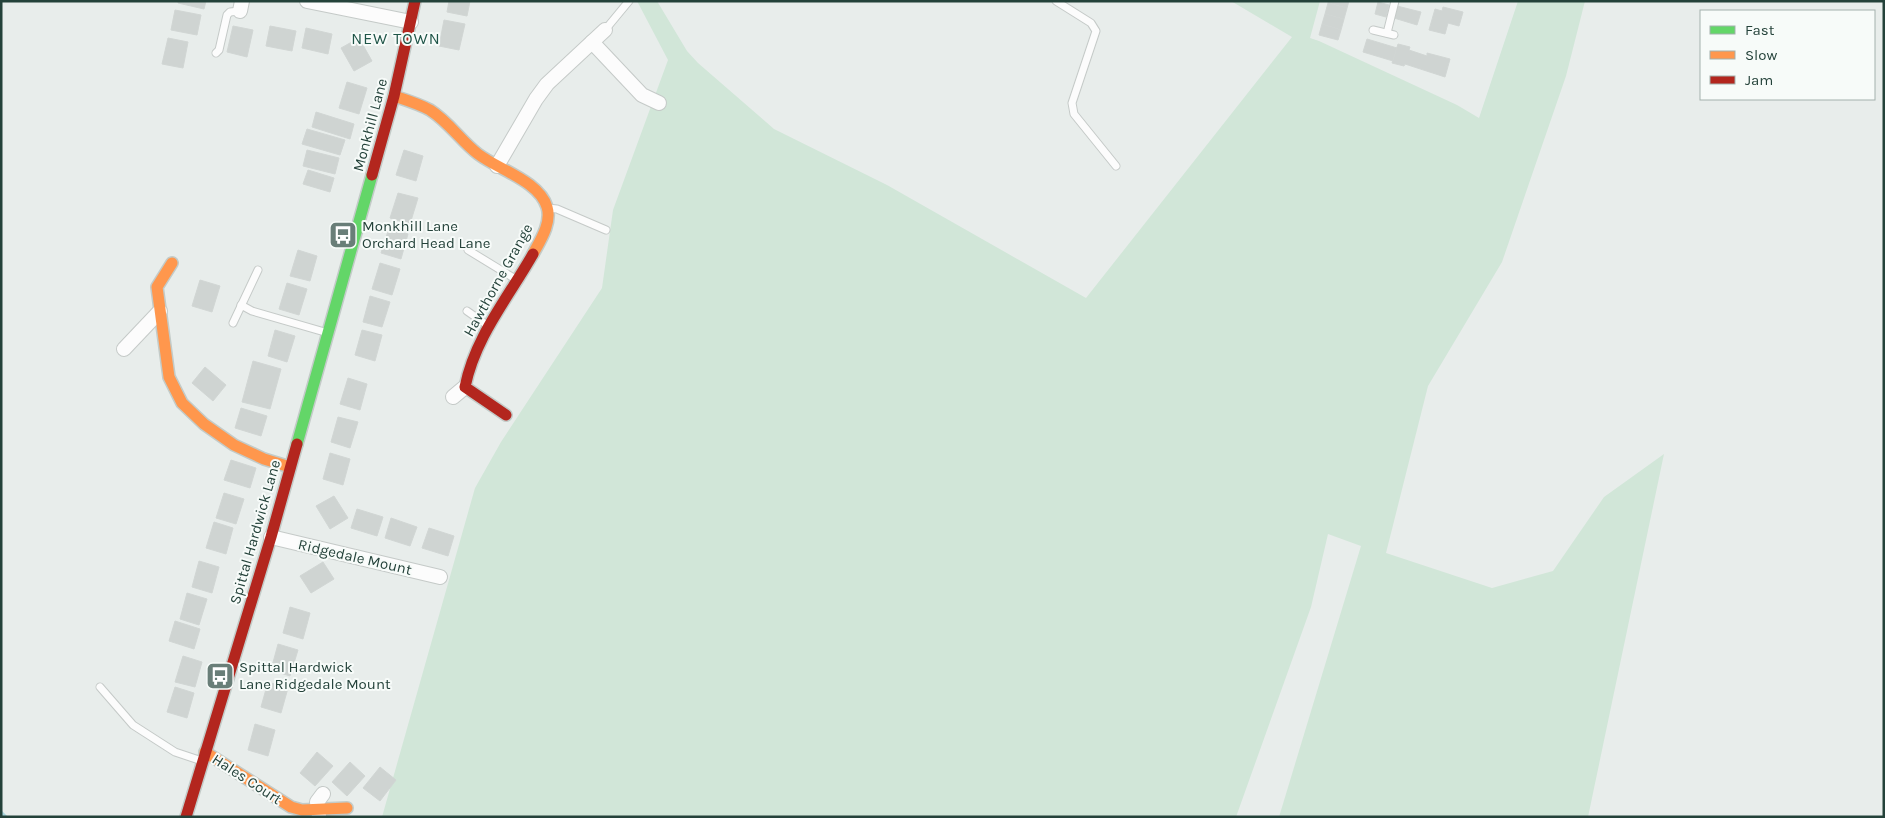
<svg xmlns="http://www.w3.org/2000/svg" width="1885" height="818" viewBox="0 0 1885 818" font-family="Karla,sans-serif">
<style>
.green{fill:#d1e6d8}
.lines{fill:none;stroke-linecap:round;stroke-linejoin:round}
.stream{stroke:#a9d4db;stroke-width:4.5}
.building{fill:#cfd4d2;stroke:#d1d6d4}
.lane-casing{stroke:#c5cac8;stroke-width:9}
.street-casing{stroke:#c5cac8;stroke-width:16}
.fast-casing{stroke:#c3cbc8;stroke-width:14}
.slow-casing{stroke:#c3cbc8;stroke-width:14}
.jam-casing{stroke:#c3cbc8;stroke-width:14}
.lane{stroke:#fcfcfc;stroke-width:7}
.street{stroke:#fcfcfc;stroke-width:14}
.fast{stroke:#63d668;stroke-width:11}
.slow{stroke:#ff974d;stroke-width:11}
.jam{stroke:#b3261e;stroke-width:11}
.labels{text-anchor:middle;stroke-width:4;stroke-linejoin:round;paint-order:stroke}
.street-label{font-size:15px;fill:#24423a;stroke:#f7fbf9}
.poi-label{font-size:15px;fill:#24423a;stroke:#f7fbf9;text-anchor:start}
.neighbourhood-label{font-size:16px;letter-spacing:1px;fill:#1f5548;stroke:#f7fbf9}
</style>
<rect width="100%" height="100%" fill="#e8edeb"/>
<polygon class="green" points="637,1 657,1 687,51 698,63 774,129 887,185 1086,298 1292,37 1231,1 1320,1 1310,38 1319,41 1457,105 1479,118 1518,1 1585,1 1566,76 1502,262 1428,386 1386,553 1492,588 1553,571 1604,497 1664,454 1588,817 1279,817 1361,546 1328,534 1311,607 1236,817 382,817 475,488 501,442 602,288 613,210 668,60"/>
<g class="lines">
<polyline class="stream" points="1,813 5,817"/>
</g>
<g class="building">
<polygon points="178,1 206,1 204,9 178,3"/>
<polygon points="449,1 470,1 467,16 447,12"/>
<polygon points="1328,1 1349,1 1347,8 1328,3"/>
<polygon points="1378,2 1389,5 1386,17 1375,14"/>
<polygon points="1328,3 1347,8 1344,19 1325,14"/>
<polygon points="1397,6 1421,12 1417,25 1394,18"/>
<polygon points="1443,7 1463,12 1459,26 1448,23 1445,34 1429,30 1435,9 1442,11"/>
<polygon points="175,10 201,15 197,35 171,30"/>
<polygon points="1325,14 1344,19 1341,30 1322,24"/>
<polygon points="444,20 465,24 459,50 439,46"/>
<polygon points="1322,24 1341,30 1338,40 1319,35"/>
<polygon points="233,26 253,30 247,57 227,52"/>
<polygon points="270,26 296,31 292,51 266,46"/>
<polygon points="306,28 332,34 328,54 302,48"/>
<polygon points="168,38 188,42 183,68 162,64"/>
<polygon points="359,38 372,61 354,71 341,48"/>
<polygon points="1367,39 1397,48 1393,61 1363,52"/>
<polygon points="1398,44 1410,47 1409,50 1427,56 1427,53 1450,59 1445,77 1405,64 1404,66 1392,63"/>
<polygon points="347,82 367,88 359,114 339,108"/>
<polygon points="316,112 354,124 350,139 312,127"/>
<polygon points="307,129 345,140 340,155 302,144"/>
<polygon points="307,150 339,158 335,174 303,166"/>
<polygon points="404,150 423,156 416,181 396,175"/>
<polygon points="308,170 334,178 330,192 303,184"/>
<polygon points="398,193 418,198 410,224 390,218"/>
<polygon points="389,228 408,234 401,259 381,253"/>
<polygon points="298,250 317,256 310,281 290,276"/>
<polygon points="380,263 400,269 392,295 372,289"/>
<polygon points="200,280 220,286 212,312 192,306"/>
<polygon points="287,283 307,289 299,315 279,309"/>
<polygon points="370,296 390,302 382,327 363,322"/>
<polygon points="275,330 295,336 287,362 268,356"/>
<polygon points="362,330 382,335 375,361 355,355"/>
<polygon points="253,361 281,369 270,409 242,402"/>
<polygon points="205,367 226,385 213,401 192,383"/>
<polygon points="348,378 367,384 360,410 340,404"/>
<polygon points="241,408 267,416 261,436 235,428"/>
<polygon points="338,417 358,422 350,448 331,442"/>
<polygon points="330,453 350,459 343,485 323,479"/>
<polygon points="231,460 256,468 250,488 224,480"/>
<polygon points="224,493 244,499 236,524 216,518"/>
<polygon points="334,496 348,518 330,529 316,506"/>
<polygon points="357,509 383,517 377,536 351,528"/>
<polygon points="391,518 417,527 410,546 385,538"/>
<polygon points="214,522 233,528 226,554 206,548"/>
<polygon points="429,528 454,536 448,556 422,548"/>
<polygon points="199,561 219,567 212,593 192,587"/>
<polygon points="323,562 334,579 311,593 300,576"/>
<polygon points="187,593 207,599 199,625 180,619"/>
<polygon points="290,607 310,613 303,639 283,633"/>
<polygon points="175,621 200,629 194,649 169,641"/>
<polygon points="278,644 298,650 290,676 271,670"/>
<polygon points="183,656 202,662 195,687 175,682"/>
<polygon points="268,682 288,688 281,713 261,707"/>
<polygon points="175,687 194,693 187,718 167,712"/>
<polygon points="255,724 275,730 268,756 248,750"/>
<polygon points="317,752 333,766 315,786 300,773"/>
<polygon points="350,762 365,776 347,796 332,782"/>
<polygon points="380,767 396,780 380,801 363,788"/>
</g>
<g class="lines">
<defs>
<g id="lane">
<polyline points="1056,1 1091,23 1096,31 1072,103 1074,114 1116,166"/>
<polyline points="605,30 629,1"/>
<polyline points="1373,30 1394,35"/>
<polyline points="1387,33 1395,1"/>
<polyline points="216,53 219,50 227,15 230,12 240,11"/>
<polyline points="548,208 557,209 606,230"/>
<polyline points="468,250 517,280"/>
<polyline points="241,305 252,311 328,333"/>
<polyline points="467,311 487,325"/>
<polyline points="233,323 258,270"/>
<polyline points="100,687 133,725 175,752 202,761"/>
</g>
<g id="street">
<polyline points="307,1 411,22"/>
<polyline points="240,11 242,1"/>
<polyline points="592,42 642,95 659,103"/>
<polyline points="497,166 536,99 547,84 605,30"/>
<polyline points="124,349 160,311"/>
<polyline points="453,397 465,387"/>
<polyline points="271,537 440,577"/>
<polyline points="319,816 317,802 323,794"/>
</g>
<polyline id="fast" points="297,444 372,175"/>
<g id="slow">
<path d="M394,96C406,100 419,104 430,110C449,122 461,141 478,154C499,170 539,181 547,207C552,223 540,241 533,254"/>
<polyline points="172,263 157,287 169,377 182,403 204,424 234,445 264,459 290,467"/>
<polyline points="205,752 291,807 302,810 347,808"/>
</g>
<g id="jam">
<polyline points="372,175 394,96 415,1"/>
<path d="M506,415L465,387C475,337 508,298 533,254"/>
<polyline points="186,817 271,537 297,444"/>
</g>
</defs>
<use href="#lane" class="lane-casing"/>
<use href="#street" class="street-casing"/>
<use href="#fast" class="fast-casing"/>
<use href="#slow" class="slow-casing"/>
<use href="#jam" class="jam-casing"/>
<use href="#lane" class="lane"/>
<use href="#street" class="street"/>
<use href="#fast" class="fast"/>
<use href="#slow" class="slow"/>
<use href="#jam" class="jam"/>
</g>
<defs>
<symbol id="bus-square" viewBox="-11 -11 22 22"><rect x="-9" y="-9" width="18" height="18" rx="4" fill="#697e78" stroke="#f7fbf9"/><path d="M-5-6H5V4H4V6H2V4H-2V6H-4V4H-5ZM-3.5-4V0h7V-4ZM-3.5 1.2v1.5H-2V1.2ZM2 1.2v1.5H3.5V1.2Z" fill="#fff"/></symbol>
</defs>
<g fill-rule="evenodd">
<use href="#bus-square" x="327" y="219" width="32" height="32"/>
<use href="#bus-square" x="204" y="660" width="32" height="32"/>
</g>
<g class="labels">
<g class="street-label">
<text transform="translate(370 125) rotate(-75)" y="5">Monkhill Lane</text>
<text transform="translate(498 280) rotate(-61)" y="5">Hawthorne Grange</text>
<text transform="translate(255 532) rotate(-74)" y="5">Spittal Hardwick Lane</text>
<text transform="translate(355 557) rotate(13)" y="5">Ridgedale Mount</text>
<text transform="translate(247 779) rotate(33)" y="5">Hales Court</text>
</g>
<g class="poi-label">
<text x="362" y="231">Monkhill Lane<tspan x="362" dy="17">Orchard Head Lane</tspan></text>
<text x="239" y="672">Spittal Hardwick<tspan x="239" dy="17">Lane Ridgedale Mount</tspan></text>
</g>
<g class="neighbourhood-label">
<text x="396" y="44">NEW TOWN</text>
</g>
</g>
<rect width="1885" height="818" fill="none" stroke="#24423a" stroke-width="5"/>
<rect x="1700" y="10" width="175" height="90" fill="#f7fbf9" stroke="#a3b1ad"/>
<rect x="1710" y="26" width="25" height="8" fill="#63d668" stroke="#a3b1ad"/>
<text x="1745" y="35" font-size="15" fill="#24423a">Fast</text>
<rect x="1710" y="51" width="25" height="8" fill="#ff974d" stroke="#a3b1ad"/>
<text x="1745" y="60" font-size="15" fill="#24423a">Slow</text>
<rect x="1710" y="76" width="25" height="8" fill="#b3261e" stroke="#a3b1ad"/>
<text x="1745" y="85" font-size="15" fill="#24423a">Jam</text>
</svg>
